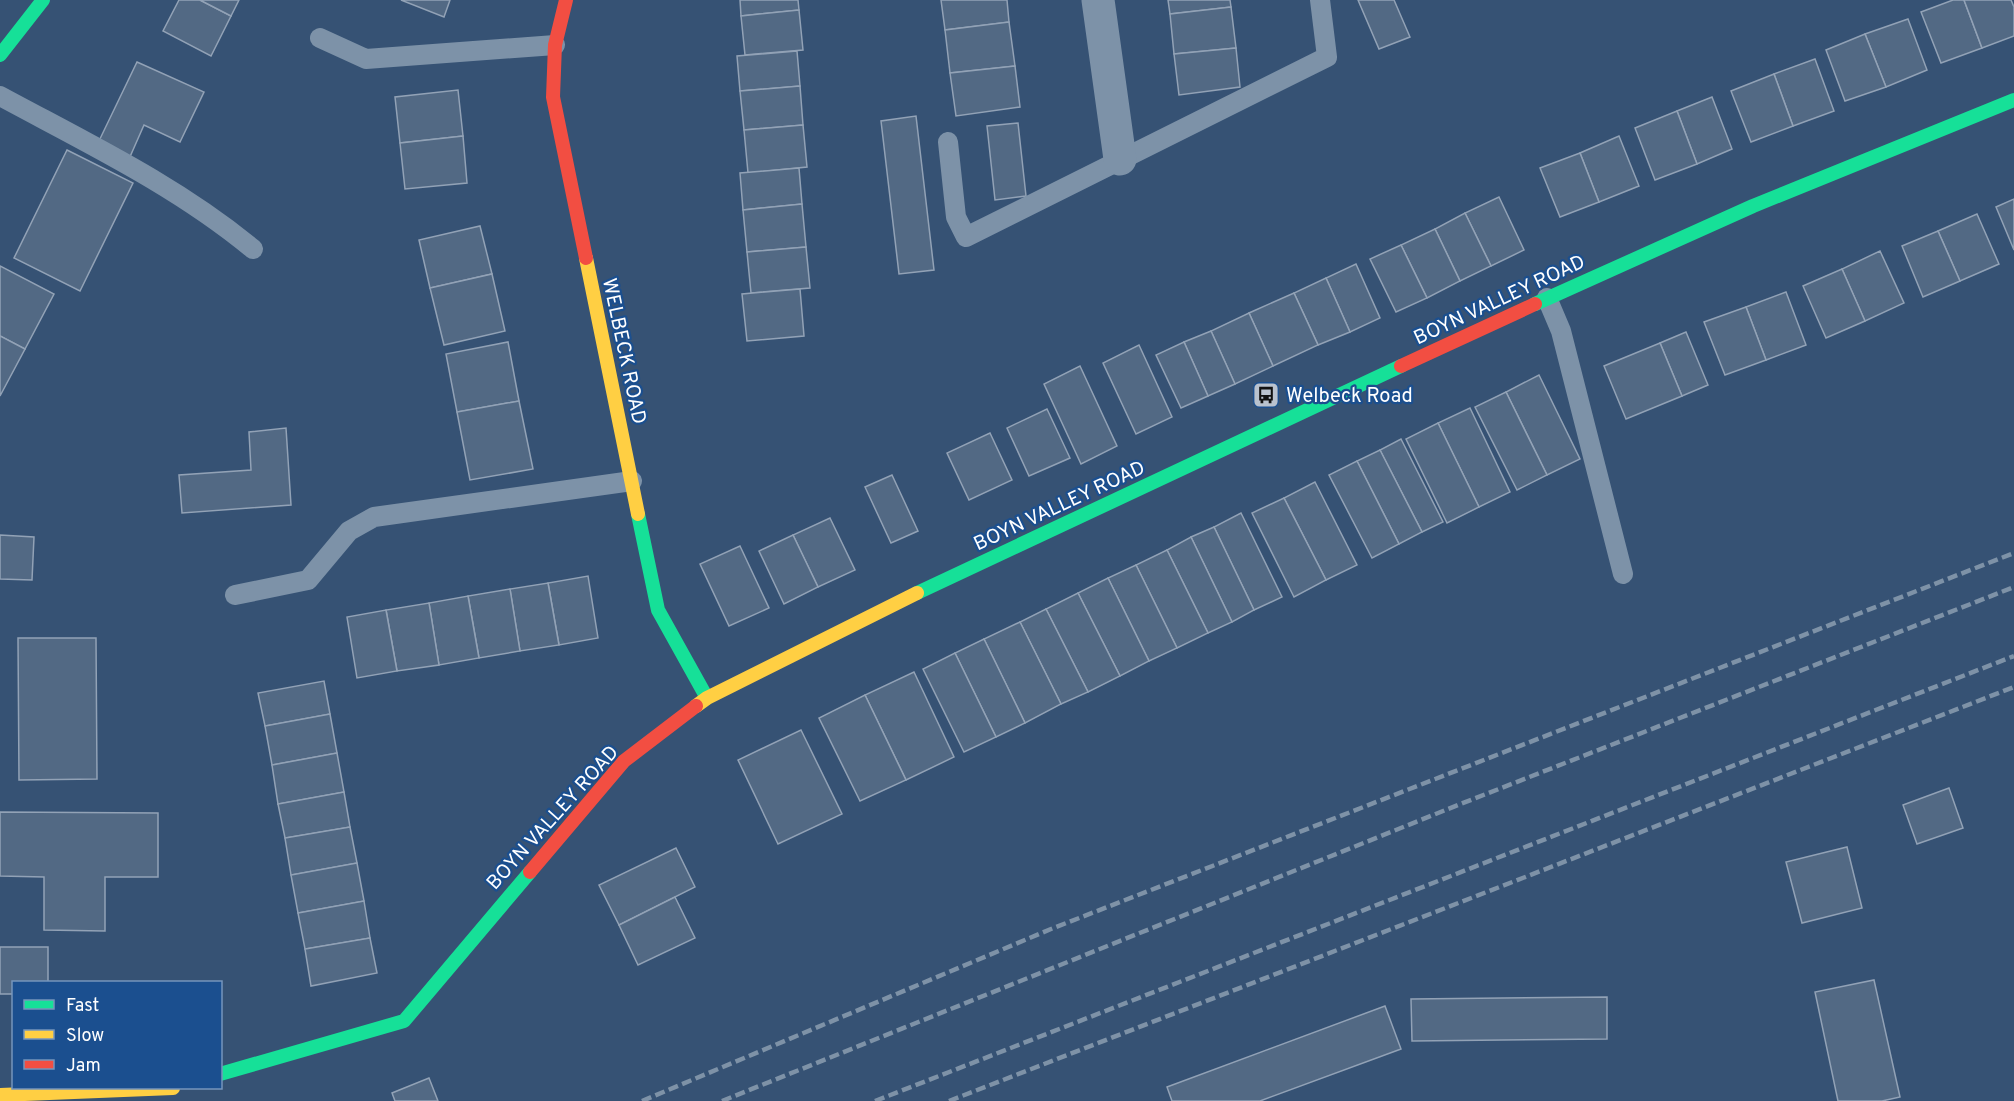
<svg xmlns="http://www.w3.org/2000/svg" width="2014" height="1101" viewBox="0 0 2014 1101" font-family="Overpass,sans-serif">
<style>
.building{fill:#526984;stroke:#92a2b6;stroke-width:1.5}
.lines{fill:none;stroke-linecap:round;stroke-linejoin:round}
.lane{stroke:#7d92a8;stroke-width:20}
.street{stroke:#7d92a8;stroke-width:33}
.fast{stroke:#16e098;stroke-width:14}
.slow{stroke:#ffcf43;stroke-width:14}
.jam{stroke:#f24e42;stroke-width:14}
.rail{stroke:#7e92a7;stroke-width:4.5;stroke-dasharray:10 4.5;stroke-linecap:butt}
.labels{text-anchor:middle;stroke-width:4.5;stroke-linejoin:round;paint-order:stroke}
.street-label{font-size:20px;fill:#fff;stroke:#1b4f8f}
.poi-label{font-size:20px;fill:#fff;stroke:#1b4f8f;text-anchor:start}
</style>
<rect width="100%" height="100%" fill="#365274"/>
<g class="building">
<polygon points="179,0 200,0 231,16 211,56 163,31"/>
<polygon points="200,0 239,0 231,16"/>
<polygon points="401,0 450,0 444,17"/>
<polygon points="740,0 798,0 799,10 741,16"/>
<polygon points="941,0 1007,0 1009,22 945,30"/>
<polygon points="1168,0 1230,0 1231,7 1170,14"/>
<polygon points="1358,0 1394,0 1410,37 1379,49"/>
<polygon points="1953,0 1964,0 1982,48 1941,63 1921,12"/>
<polygon points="1964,0 2011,0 2014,7 2014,36 1982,48"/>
<polygon points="1231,7 1236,48 1174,54 1170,14"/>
<polygon points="799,10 803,50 745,55 741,16"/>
<polygon points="1908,19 1927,70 1886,87 1865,34"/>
<polygon points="1009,22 1015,66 950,73 945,30"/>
<polygon points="1865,34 1886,87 1845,101 1826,50"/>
<polygon points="1236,48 1240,87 1179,95 1174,54"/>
<polygon points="797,51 800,86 740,91 737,56"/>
<polygon points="1815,59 1834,111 1793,126 1774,74"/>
<polygon points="137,62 204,92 180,142 144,125 129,159 97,145"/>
<polygon points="1015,66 1020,107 956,116 950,73"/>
<polygon points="1774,74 1793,126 1751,142 1731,91"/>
<polygon points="800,86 803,125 744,130 740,91"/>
<polygon points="458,90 463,136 400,143 395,97"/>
<polygon points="1712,97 1732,149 1697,164 1677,111"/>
<polygon points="1677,111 1697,164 1655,180 1635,128"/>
<polygon points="916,116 934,270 899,274 881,121"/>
<polygon points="1018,123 1026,196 995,200 987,126"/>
<polygon points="803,125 807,167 748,173 744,130"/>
<polygon points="463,136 467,183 405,189 400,143"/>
<polygon points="1619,136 1639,186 1599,202 1580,153"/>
<polygon points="67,150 133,183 80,291 14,258"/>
<polygon points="1580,153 1599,202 1560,217 1540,168"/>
<polygon points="799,168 802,204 743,210 740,173"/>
<polygon points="1499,197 1524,250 1491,266 1465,213"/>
<polygon points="2014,199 2014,250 1996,207"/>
<polygon points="802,204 806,247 747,252 743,210"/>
<polygon points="1465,213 1491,266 1460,281 1435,229"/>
<polygon points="1977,214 1999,264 1960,281 1938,231"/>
<polygon points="480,226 492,274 430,288 419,240"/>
<polygon points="1435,229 1460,281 1427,298 1401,245"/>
<polygon points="1938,231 1960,281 1923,297 1902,246"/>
<polygon points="1401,245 1427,298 1396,312 1370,259"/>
<polygon points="806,247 810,288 751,293 747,252"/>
<polygon points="1880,251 1904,303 1865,321 1842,269"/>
<polygon points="1356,264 1380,318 1350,332 1326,278"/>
<polygon points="0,266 54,294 25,349 0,336"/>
<polygon points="1842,269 1865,321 1826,338 1803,286"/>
<polygon points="492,274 505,331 444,345 430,288"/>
<polygon points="1326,278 1350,332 1318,345 1294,293"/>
<polygon points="800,289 804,336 747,341 742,294"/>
<polygon points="1786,292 1806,345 1766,360 1746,307"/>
<polygon points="1294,293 1318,345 1273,366 1249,313"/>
<polygon points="1746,307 1766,360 1725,375 1704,322"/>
<polygon points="1249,313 1273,366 1235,384 1211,331"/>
<polygon points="1211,331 1235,384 1208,396 1184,342"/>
<polygon points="1686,332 1708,385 1682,396 1660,343"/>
<polygon points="0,336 25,349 0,396"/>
<polygon points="508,342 519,401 457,412 446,354"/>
<polygon points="1184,342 1208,396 1181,408 1156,355"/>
<polygon points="1660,343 1682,396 1626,419 1604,366"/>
<polygon points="1139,345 1172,417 1136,434 1103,363"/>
<polygon points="1080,366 1117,446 1081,464 1044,384"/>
<polygon points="1539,375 1580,459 1547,475 1506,392"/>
<polygon points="1506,392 1547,475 1517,490 1475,407"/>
<polygon points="519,401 533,469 470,480 457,412"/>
<polygon points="1470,408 1510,492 1479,507 1438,423"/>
<polygon points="1047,409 1070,458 1029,476 1007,428"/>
<polygon points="1438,423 1479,507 1447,523 1406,439"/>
<polygon points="286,428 291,505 182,513 179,475 251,470 249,432"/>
<polygon points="990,433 1012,480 969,500 947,453"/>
<polygon points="1401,439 1443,522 1422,532 1380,450"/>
<polygon points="1380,450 1422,532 1399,544 1357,461"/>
<polygon points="1357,461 1399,544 1372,558 1329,475"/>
<polygon points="892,475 918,531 891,543 865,487"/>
<polygon points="1315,482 1357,565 1326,580 1284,498"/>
<polygon points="1284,498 1326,580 1294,597 1252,513"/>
<polygon points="1241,513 1282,597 1254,610 1214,527"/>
<polygon points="830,518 855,570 818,587 793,535"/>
<polygon points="1214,527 1254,610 1232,622 1191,537"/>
<polygon points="0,535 34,537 32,580 0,579"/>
<polygon points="793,535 818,587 784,604 759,551"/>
<polygon points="1191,537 1232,622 1208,633 1167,550"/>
<polygon points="740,546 769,608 729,626 700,564"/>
<polygon points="1167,550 1208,633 1177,648 1136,565"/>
<polygon points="1136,565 1177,648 1149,661 1108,578"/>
<polygon points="588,576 598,638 559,645 548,583"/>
<polygon points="1108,578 1149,661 1120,676 1078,593"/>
<polygon points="548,583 559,645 520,651 510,589"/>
<polygon points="510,589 520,651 479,658 468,596"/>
<polygon points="1078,593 1120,676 1088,692 1046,609"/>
<polygon points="468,596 479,658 439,665 429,603"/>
<polygon points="429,603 439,665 397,671 386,610"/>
<polygon points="1046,609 1088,692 1061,704 1020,622"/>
<polygon points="386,610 397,671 357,678 347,617"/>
<polygon points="1020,622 1061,704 1025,723 984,639"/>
<polygon points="18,638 96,638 97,779 19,780"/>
<polygon points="984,639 1025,723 996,737 955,653"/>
<polygon points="955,653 996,737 964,752 923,669"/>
<polygon points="914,672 954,757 906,780 865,695"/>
<polygon points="324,681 330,714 265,726 258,693"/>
<polygon points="865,695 906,780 860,801 819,718"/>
<polygon points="330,714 337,753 272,765 265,726"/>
<polygon points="801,730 842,814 778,844 738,760"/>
<polygon points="337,753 344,792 278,804 272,765"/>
<polygon points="1949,788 1963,828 1917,844 1903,805"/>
<polygon points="344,792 350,827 285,838 278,804"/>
<polygon points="0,812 158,813 158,877 105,877 105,931 44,930 44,877 0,876"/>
<polygon points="350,827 357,863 291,875 285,838"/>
<polygon points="1847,847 1862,908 1802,923 1786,862"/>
<polygon points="676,848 695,887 619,925 599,885"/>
<polygon points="357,863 364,901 298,913 291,875"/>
<polygon points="675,897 695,938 638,965 619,925"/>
<polygon points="364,901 370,938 305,949 298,913"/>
<polygon points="370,938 377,973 311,986 305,949"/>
<polygon points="0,947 48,947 48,982 14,982 14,994 0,994"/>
<polygon points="1874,980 1900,1097 1882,1101 1838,1101 1815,992"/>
<polygon points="1607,997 1607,1039 1412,1041 1411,999"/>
<polygon points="1385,1006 1401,1049 1260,1101 1172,1101 1167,1087"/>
<polygon points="429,1078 438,1101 395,1101 392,1093"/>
</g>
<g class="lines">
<g class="lane">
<polyline points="320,38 366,59 555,45"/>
<path d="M0,96C87,143 177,186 253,249"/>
<polyline points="948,142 956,217 966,237 1327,57 1320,0"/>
<polyline points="1547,298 1561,331 1623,574"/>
<polyline points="235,595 308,580 349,531 374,517 632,481"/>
</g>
<polyline class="street" points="1098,0 1120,159"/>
<g class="fast">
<polyline points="0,55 43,0"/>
<polyline points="1535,304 1753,206 2014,100"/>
<polyline points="638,514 658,610 707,698"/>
<polyline points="917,593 1401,366"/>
<polyline points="220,1074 404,1021 530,872"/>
</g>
<g class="slow">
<polyline points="586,258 638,514"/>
<polyline points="696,706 707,698 917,593"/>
<polyline points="0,1095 173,1088"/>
</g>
<g class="jam">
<polyline points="566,0 555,45 553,97 586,258"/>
<polyline points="1401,366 1535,304"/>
<polyline points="530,872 624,761 696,706"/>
</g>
<g class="rail">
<polyline points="642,1101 1051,929 2014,553"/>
<polyline points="722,1101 1458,805 2014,587"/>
<polyline points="875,1101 2014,656"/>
<polyline points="949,1101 2014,687"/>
</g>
</g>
<defs>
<symbol id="bus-square" viewBox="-11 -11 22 22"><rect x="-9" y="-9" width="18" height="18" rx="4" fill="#b9c2ce" stroke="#1b4f8f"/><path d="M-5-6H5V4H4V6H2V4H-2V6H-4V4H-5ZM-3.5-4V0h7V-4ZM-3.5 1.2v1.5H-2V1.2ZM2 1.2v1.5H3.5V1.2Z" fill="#111"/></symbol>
</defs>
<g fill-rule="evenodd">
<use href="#bus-square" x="1251" y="380" width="30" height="30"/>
</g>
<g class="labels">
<g class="street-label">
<text transform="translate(1499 299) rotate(-25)" y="7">BOYN VALLEY ROAD</text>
<text transform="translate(625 351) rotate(78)" y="7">WELBECK ROAD</text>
<text transform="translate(1059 505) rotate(-25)" y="7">BOYN VALLEY ROAD</text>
<text transform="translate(552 817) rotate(-48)" y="7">BOYN VALLEY ROAD</text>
</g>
<g class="poi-label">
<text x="1286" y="402">Welbeck Road</text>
</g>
</g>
<rect x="12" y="981" width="210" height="108" fill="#1b4f8f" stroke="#7695bc" stroke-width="1.5"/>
<rect x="24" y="1000" width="30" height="9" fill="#16e098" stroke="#7695bc" stroke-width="1.5"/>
<text x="66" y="1011" font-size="18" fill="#ffffff">Fast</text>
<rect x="24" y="1030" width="30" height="9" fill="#ffcf43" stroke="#7695bc" stroke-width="1.5"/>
<text x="66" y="1041" font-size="18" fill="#ffffff">Slow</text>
<rect x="24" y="1060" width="30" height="9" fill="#f24e42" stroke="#7695bc" stroke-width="1.5"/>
<text x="66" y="1071" font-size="18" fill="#ffffff">Jam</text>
</svg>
